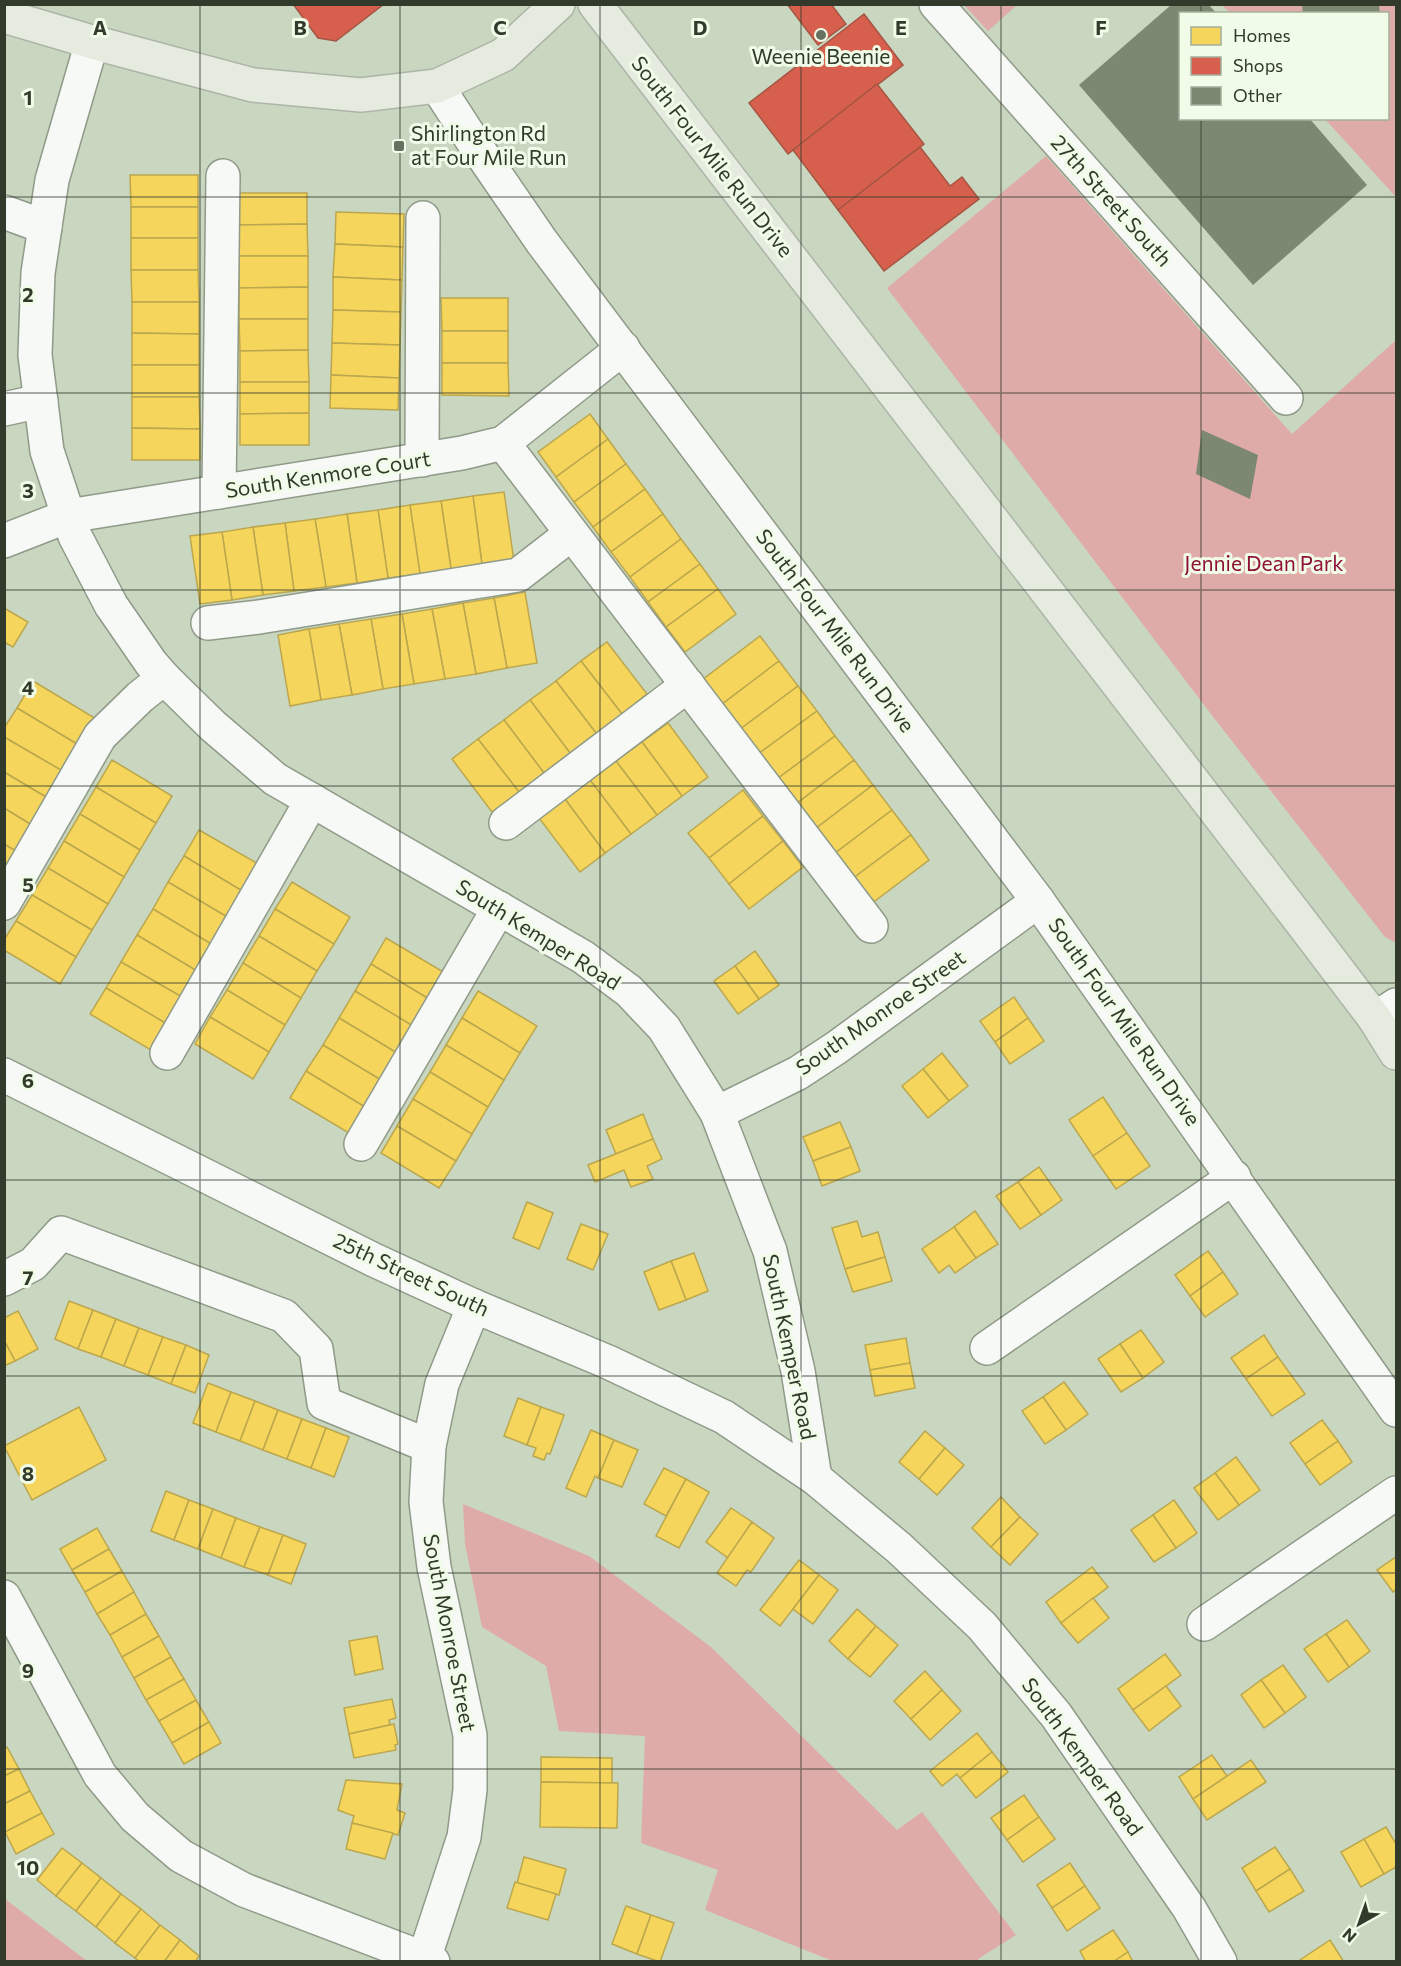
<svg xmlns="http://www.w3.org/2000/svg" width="1401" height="1966" viewBox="0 0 1401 1966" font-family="Commissioner,sans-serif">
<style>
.green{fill:#dfaba9}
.homes{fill:#f6d55c;stroke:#bba74d;stroke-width:1.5}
.shops{fill:#d6604d;stroke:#a55543;stroke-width:1.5}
.building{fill:#7d8872}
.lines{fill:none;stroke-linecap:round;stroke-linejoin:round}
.minor-casing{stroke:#8f9a88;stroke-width:36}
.major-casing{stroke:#adb4a8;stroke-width:36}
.minor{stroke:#f7f9f6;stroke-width:33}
.major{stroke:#e5ecdf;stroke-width:33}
.grid{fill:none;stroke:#323b2b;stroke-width:1.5;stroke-opacity:0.55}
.poi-dot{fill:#67715f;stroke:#f0fce7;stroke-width:2}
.labels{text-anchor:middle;stroke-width:6;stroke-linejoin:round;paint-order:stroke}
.poi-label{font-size:21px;fill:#323b2b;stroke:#f0fce7}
.street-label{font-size:21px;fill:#323b2b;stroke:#f0fce7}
.park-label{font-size:21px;fill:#8f1036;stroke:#f0fce7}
.grid-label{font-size:20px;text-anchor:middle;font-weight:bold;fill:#323b2b;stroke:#f0fce7;stroke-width:6;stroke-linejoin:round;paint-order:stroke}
</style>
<rect width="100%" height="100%" fill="#c9d6c0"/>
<g class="green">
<polygon points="964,5 1017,5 988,31"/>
<polygon points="1222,5 1396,5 1396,197 1325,119 1388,118 1388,14 1230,13"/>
<polygon points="1046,156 1292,434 1396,340 1396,943 1385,937 1214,718 887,288"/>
<polygon points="463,1504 589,1556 711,1647 897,1830 922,1812 1016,1935 978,1959 979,1961 833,1961 705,1910 718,1870 641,1843 645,1736 559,1731 546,1666 482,1627 465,1544"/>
<polygon points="4,1898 5,1899 87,1961 5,1961"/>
</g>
<g class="homes">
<polygon points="130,175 198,175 198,207 131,207"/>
<polygon points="238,193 307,193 307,224 238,225"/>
<rect x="131" y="207" width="67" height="31"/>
<polygon points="336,212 404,214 403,247 335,244"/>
<polygon points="307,224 308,256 239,256 238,225"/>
<rect x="131" y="238" width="67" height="32"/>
<polygon points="335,244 403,247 402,280 333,277"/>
<polygon points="239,256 308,256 308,287 239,288"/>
<polygon points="131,270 198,270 199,302 132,302"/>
<polygon points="333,277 402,280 401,312 333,310"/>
<polygon points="308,287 308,319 239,319 239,288"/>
<polygon points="441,298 508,298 508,331 442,331"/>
<polygon points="132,302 199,302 199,334 132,333"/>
<polygon points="333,310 401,312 400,345 332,343"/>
<polygon points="239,319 308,319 308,350 240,351"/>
<rect x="442" y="331" width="66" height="32"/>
<polygon points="132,333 199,334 199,365 132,365"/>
<polygon points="332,343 400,345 399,378 331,375"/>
<polygon points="308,350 309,382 240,382 240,351"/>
<polygon points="442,363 508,363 509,396 442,395"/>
<rect x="132" y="365" width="67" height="32"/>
<polygon points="331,375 399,378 398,410 330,408"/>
<polygon points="240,382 309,382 309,413 240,414"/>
<polygon points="132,397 199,397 200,429 132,428"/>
<polygon points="309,413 309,445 240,445 240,414"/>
<polygon points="590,414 608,439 556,477 538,452"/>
<polygon points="132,428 200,429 200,460 132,460"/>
<polygon points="608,439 626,464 574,502 556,477"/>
<polygon points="626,464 645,489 593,527 574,502"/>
<polygon points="645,489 663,514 611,552 593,527"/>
<polygon points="504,492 514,561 482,565 473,496"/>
<polygon points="473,496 482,565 451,569 441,501"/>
<polygon points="441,501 451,569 420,574 410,505"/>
<polygon points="410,505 420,574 388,578 378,510"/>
<polygon points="378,510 388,578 357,583 347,514"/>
<polygon points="347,514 357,583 326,587 315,519"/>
<polygon points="663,514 681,539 630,577 611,552"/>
<polygon points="315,519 326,587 294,591 285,523"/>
<polygon points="285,523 294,591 263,595 253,527"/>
<polygon points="253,527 263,595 232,600 222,532"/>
<polygon points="222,532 232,600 200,604 190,536"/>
<polygon points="681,539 700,564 648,602 630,577"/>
<polygon points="700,564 718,589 666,627 648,602"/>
<polygon points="718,589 736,614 685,652 666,627"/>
<polygon points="525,592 537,663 507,668 494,598"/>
<polygon points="494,598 507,668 476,674 463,603"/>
<polygon points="463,603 476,674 445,679 432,609"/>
<polygon points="4,608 28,622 13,647 4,642"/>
<polygon points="432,609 445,679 414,684 402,614"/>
<polygon points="402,614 414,684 383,689 371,619"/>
<polygon points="371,619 383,689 352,695 339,624"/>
<polygon points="339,624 352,695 321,700 309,629"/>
<polygon points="309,629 321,700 290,706 278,635"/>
<polygon points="760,636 779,661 721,705 702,680"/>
<polygon points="607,642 647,694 622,714 581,661"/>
<polygon points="581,661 622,714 596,733 556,681"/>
<polygon points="779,661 798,686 739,730 721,705"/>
<polygon points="33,681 98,720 82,747 17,708"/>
<polygon points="556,681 596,733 570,753 530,700"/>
<polygon points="798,686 817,711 758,754 739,730"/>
<polygon points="530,700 570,753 544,773 504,720"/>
<polygon points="17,708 82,747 66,773 4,737 4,728"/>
<polygon points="817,711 835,736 777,779 758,754"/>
<polygon points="504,720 544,773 519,792 478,739"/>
<polygon points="668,723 708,777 682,796 642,742"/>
<polygon points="835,736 854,760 796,804 777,779"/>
<polygon points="4,737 66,773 51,800 4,772"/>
<polygon points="478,739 519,792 492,812 452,759"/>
<polygon points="642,742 682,796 657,815 616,761"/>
<polygon points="112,760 172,796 156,823 96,787"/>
<polygon points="854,760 873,785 815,829 796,804"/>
<polygon points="616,761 657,815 631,834 590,780"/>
<polygon points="4,772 51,800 35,827 4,808"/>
<polygon points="590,780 631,834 605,853 565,799"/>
<polygon points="873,785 892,810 834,854 815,829"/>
<polygon points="96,787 156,823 140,850 80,814"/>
<polygon points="743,790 763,816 709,858 688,833"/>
<polygon points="565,799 605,853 580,872 539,818"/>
<polygon points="4,808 35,827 19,853 4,844"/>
<polygon points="892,810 911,835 852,879 834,854"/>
<polygon points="80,814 140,850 124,877 64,841"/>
<polygon points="763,816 783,841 729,884 709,858"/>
<polygon points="199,830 260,865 244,892 184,856"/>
<polygon points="911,835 929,860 871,904 852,879"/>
<polygon points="64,841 124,877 108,904 48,868"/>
<polygon points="783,841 803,867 749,909 729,884"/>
<polygon points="4,844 19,853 4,877"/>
<polygon points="184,856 244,892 229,918 168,882"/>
<polygon points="48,868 108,904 92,930 32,895"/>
<polygon points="168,882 229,918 213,945 153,909"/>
<polygon points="292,882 350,917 334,944 275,909"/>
<polygon points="32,895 92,930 76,957 16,921"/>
<polygon points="153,909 213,945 197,971 137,935"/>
<polygon points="275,909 334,944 317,971 259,936"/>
<polygon points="16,921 76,957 60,984 4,950 4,940"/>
<polygon points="137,935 197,971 182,997 121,962"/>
<polygon points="259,936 317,971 301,998 243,963"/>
<polygon points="386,938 445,973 429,999 371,964"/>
<polygon points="755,951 779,985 759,999 735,966"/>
<polygon points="121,962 182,997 167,1024 106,988"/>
<polygon points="243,963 301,998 285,1025 227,990"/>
<polygon points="371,964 429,999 413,1026 355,991"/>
<polygon points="735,966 759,999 738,1014 714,981"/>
<polygon points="106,988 167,1024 151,1050 90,1014"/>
<polygon points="227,990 285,1025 269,1052 210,1017"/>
<polygon points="355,991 413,1026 397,1053 339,1018"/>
<polygon points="478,991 537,1026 520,1053 462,1018"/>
<polygon points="1014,997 1028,1018 995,1042 980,1021"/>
<polygon points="210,1017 269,1052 253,1079 195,1044"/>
<polygon points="339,1018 397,1053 381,1080 323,1045"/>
<polygon points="462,1018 520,1053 504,1080 446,1045"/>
<polygon points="1028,1018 1044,1041 1010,1064 995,1042"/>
<polygon points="323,1045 381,1080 365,1107 306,1071"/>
<polygon points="446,1045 504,1080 488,1107 430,1072"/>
<polygon points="942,1053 968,1086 949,1101 923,1069"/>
<polygon points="923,1069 949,1101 928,1118 902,1086"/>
<polygon points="306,1071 365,1107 349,1133 290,1098"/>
<polygon points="430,1072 488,1107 472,1134 413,1099"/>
<polygon points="1103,1097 1127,1133 1093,1156 1069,1120"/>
<polygon points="413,1099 472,1134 456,1161 397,1126"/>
<polygon points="643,1114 653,1139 616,1154 606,1130"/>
<polygon points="840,1122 851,1147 813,1161 803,1137"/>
<polygon points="397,1126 456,1161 439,1188 381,1153"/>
<polygon points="1127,1133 1150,1166 1116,1189 1093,1156"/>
<polygon points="653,1139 662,1159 647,1166 653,1179 631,1187 624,1170 595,1182 588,1165"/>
<polygon points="851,1147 860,1171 822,1186 813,1161"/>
<polygon points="1039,1167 1062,1200 1041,1215 1018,1182"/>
<polygon points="1018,1182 1041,1215 1020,1229 996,1196"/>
<polygon points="527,1202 553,1213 539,1249 513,1238"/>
<polygon points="975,1211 998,1244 976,1258 954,1227"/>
<polygon points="857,1221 862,1237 878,1232 885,1257 845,1269 832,1228"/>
<polygon points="581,1224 608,1234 593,1270 567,1259"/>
<polygon points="954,1227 976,1258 955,1273 949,1265 939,1273 922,1249"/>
<polygon points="1208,1251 1223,1272 1190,1296 1175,1275"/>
<polygon points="694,1253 708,1291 686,1300 671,1261"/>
<polygon points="885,1257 892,1281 853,1292 845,1269"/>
<polygon points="671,1261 686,1300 659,1310 644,1272"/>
<polygon points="1223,1272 1238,1294 1205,1317 1190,1296"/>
<polygon points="69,1301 93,1310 78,1349 55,1339"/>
<polygon points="93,1310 116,1319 101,1357 78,1349"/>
<polygon points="18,1311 38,1349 15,1361 4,1340 4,1318"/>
<polygon points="116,1319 139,1328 124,1366 101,1357"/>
<polygon points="139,1328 163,1337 148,1375 124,1366"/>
<polygon points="1141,1330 1164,1362 1143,1378 1120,1344"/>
<polygon points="1264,1335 1278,1357 1246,1379 1231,1358"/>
<polygon points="163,1337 186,1345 171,1384 148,1375"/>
<polygon points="906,1338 910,1363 870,1370 865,1345"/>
<polygon points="4,1340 15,1361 4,1366"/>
<polygon points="1120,1344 1143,1378 1121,1392 1098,1359"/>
<polygon points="186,1345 209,1355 195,1393 171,1384"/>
<polygon points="1278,1357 1305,1394 1272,1416 1246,1379"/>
<polygon points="910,1363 915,1388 875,1396 870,1370"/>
<polygon points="1064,1382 1088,1414 1066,1430 1043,1397"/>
<polygon points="208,1383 231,1392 216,1432 193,1423"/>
<polygon points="231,1392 255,1401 240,1441 216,1432"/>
<polygon points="1043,1397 1066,1430 1045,1444 1022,1411"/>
<polygon points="518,1398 541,1407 527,1445 504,1436"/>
<polygon points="255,1401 278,1410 263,1450 240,1441"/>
<polygon points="79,1407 106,1460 32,1500 4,1446"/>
<polygon points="541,1407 564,1415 550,1454 547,1453 544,1460 533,1456 536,1448 527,1445"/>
<polygon points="278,1410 302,1419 287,1459 263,1450"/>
<polygon points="302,1419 326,1428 311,1468 287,1459"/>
<polygon points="1322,1420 1338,1441 1305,1464 1290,1443"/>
<polygon points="326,1428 349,1437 334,1477 311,1468"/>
<polygon points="591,1430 614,1440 598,1478 595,1476 586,1497 566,1488"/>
<polygon points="925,1431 945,1448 919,1479 899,1462"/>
<polygon points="614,1440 638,1450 622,1487 598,1478"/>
<polygon points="1338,1441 1352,1462 1320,1485 1305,1464"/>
<polygon points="945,1448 964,1465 937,1495 919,1479"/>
<polygon points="1236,1457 1260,1490 1239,1505 1215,1473"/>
<polygon points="664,1468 686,1479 666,1516 644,1504"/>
<polygon points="1215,1473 1239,1505 1218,1520 1194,1488"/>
<polygon points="686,1479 709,1492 679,1548 656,1536"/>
<polygon points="166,1491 189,1500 174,1540 151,1531"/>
<polygon points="1001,1497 1020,1517 991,1547 972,1528"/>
<polygon points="189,1500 213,1509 198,1549 174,1540"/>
<polygon points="1174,1500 1197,1533 1176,1548 1153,1515"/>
<polygon points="731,1508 752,1522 728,1558 706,1542"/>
<polygon points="213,1509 236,1518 221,1558 198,1549"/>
<polygon points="1153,1515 1176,1548 1154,1562 1131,1530"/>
<polygon points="1020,1517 1038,1534 1010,1565 991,1547"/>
<polygon points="236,1518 260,1527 244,1567 221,1558"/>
<polygon points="752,1522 774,1538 751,1572 747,1570 736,1586 717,1573"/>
<polygon points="260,1527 283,1535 268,1575 244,1567"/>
<polygon points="97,1528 109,1549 72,1570 60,1549"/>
<polygon points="283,1535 306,1544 291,1584 268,1575"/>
<polygon points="109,1549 122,1571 85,1592 72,1570"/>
<polygon points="1396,1557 1396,1589 1393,1592 1377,1570"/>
<polygon points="799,1560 819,1575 780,1626 760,1610"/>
<polygon points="1092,1567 1108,1587 1061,1623 1046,1602"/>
<polygon points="122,1571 134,1592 97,1614 85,1592"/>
<polygon points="819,1575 838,1590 813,1624 793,1609"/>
<polygon points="134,1592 146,1614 110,1635 97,1614"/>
<polygon points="1093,1598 1109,1618 1078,1643 1061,1623"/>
<polygon points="857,1609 876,1626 848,1659 829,1641"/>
<polygon points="146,1614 159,1636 122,1657 110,1635"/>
<polygon points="1347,1620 1370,1651 1349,1667 1326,1634"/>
<polygon points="876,1626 898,1645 870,1677 848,1659"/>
<polygon points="1326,1634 1349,1667 1328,1682 1304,1649"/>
<polygon points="159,1636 171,1657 134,1678 122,1657"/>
<polygon points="377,1636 383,1669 355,1675 349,1641"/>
<polygon points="1165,1654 1181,1675 1133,1710 1118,1689"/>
<polygon points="171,1657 184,1679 146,1700 134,1678"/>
<polygon points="1283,1665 1306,1697 1285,1713 1261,1680"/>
<polygon points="925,1671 942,1690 911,1719 894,1701"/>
<polygon points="184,1679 196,1700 159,1721 146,1700"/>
<polygon points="1261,1680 1285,1713 1264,1728 1241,1695"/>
<polygon points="1166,1686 1181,1706 1149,1731 1133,1710"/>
<polygon points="942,1690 961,1711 930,1740 911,1719"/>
<polygon points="392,1699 396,1718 389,1720 390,1725 349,1734 344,1708"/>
<polygon points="196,1700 209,1722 172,1743 159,1721"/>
<polygon points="209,1722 221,1743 184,1764 172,1743"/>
<polygon points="394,1724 398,1744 395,1745 396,1750 354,1758 349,1734"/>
<polygon points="977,1733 992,1752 960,1778 957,1774 942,1786 930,1771"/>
<polygon points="7,1747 19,1769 4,1776 4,1749"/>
<polygon points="992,1752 1008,1772 976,1798 960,1778"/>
<polygon points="1212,1755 1227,1776 1193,1799 1179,1777"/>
<polygon points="541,1757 612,1758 612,1783 541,1782"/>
<polygon points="1251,1760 1266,1782 1207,1820 1193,1799"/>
<polygon points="19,1769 30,1791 4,1804 4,1776"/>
<polygon points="346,1780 402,1784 397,1810 405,1813 398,1835 352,1823 354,1816 338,1810"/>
<polygon points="541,1782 618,1783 617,1828 540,1827"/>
<polygon points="30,1791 42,1813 5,1832 4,1804"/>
<polygon points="1024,1795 1039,1817 1007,1840 991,1818"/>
<polygon points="42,1813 54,1834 16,1854 5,1832"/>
<polygon points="1039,1817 1055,1839 1023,1862 1007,1840"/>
<polygon points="352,1823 393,1833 385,1859 346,1849"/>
<polygon points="1386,1827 1396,1844 1396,1867 1384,1874 1364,1839"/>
<polygon points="1364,1839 1384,1874 1361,1887 1341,1852"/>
<polygon points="1275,1847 1290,1869 1256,1891 1242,1868"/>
<polygon points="62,1848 82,1863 56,1896 37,1880"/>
<polygon points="524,1857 566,1869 559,1895 517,1883"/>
<polygon points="82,1863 101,1878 76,1911 56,1896"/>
<polygon points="1070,1863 1085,1886 1052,1908 1037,1885"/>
<polygon points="1290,1869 1304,1891 1269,1912 1256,1891"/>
<polygon points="101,1878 121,1894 96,1927 76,1911"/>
<polygon points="515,1882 556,1894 548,1920 507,1908"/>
<polygon points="1085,1886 1100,1908 1067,1931 1052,1908"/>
<polygon points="121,1894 141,1909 115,1943 96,1927"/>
<polygon points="626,1906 651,1915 637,1954 612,1944"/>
<polygon points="141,1909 160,1925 135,1958 115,1943"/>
<polygon points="651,1915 674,1923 660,1962 637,1954"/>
<polygon points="160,1925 180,1940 164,1962 140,1962 135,1958"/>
<polygon points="1113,1930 1128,1952 1113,1962 1086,1962 1080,1951"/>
<polygon points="180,1940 199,1956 195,1962 164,1962"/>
<polygon points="1330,1940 1344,1962 1297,1962"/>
<polygon points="1128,1952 1133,1962 1113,1962"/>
</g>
<g class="shops">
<polygon points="293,4 384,4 336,41 318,38"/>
<polygon points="787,4 831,4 846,24 818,45"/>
<polygon points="864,14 903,65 788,154 749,103"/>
<polygon points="877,84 924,144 838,210 793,150"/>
<polygon points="920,147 950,186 962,177 979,199 884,271 838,210"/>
</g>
<g class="building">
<polygon points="1171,5 1209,5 1217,14 1180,14 1180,118 1309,118 1367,185 1253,285 1079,85"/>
<polygon points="1302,5 1379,5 1380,14 1303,14"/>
<polygon points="1202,430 1258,455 1250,499 1196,474"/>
</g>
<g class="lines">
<defs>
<g id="minor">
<polyline points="936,4 1286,398"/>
<polyline points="92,42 52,180 38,273 35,355 47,451 75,536 111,605 151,663 164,678 213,726 275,779 583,957 629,991 664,1028 717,1113 770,1251 798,1371 815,1478"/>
<polyline points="437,86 474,143 542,242 1038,901 1396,1410"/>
<polyline points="4,212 45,227"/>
<polyline points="4,409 41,401"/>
<polyline points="503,443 871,926"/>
<polyline points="422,460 423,218"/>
<polyline points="219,492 223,176"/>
<polyline points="4,541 68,516 462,453 503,443 623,348"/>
<polyline points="208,623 259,617 518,575 571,534"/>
<polyline points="506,823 688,685"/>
<polyline points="4,903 100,736 140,697 164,678"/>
<polyline points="1375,1019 1396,1005"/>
<polyline points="167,1053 312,800"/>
<polyline points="4,1075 374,1260 474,1306 608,1362 724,1417 815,1478 899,1548 982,1626 1056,1715 1189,1908 1220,1962"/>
<polyline points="717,1113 798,1073 836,1048 1038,901"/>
<polyline points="361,1144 499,908"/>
<polyline points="4,1279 33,1264 61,1233 284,1316 316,1349 324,1403 429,1446"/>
<polyline points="987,1348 1234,1177"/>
<polyline points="4,1597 100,1775 135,1817 181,1856 244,1890 433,1962"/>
<polyline points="1204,1624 1396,1493"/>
<polyline points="423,1962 464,1837 470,1790 470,1735 434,1567 426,1502 429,1446 442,1384 474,1306"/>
</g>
<g id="major">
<polyline points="595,4 1302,923 1375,1019 1396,1053"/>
<polyline points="4,16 92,42 253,85 361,95 437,86 503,55 558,4"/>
</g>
</defs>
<use href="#minor" class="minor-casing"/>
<use href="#major" class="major-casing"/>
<use href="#minor" class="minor"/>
<use href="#major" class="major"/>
</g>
<path class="grid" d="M200,4V1962M400,4V1962M600,4V1962M801,4V1962M1001,4V1962M1201,4V14M1201,118V1962M4,197H1396M4,393H1396M4,590H1396M4,786H1396M4,983H1396M4,1180H1396M4,1376H1396M4,1573H1396M4,1769H1396"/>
<g class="poi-dot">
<circle cx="821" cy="35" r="6"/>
<rect x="393" y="140" width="12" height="12" rx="3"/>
</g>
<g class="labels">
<g class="poi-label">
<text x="821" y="64">Weenie Beenie</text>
<text x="411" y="141" text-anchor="start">Shirlington Rd<tspan x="411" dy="24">at Four Mile Run</tspan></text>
</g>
<g class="street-label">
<text transform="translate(712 157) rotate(52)" y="7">South Four Mile Run Drive</text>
<text transform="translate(1111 201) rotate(48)" y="7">27th Street South</text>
<text transform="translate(328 475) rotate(-9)" y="7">South Kenmore Court</text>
<text transform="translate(835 631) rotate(53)" y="7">South Four Mile Run Drive</text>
<text transform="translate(538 935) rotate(32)" y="7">South Kemper Road</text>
<text transform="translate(881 1013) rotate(-35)" y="7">South Monroe Street</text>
<text transform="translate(1124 1022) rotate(55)" y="7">South Four Mile Run Drive</text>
<text transform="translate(411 1275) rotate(25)" y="7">25th Street South</text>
<text transform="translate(789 1347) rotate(78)" y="7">South Kemper Road</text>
<text transform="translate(449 1633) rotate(79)" y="7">South Monroe Street</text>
<text transform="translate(1082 1757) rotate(54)" y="7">South Kemper Road</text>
</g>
<g class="park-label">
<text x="1264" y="571">Jennie Dean Park</text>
</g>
</g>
<g class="grid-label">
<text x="100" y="35">A</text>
<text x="300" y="35">B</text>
<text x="500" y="35">C</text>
<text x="700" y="35">D</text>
<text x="901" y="35">E</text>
<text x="1101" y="35">F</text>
<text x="28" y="105">1</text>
<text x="28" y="302">2</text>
<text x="28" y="498">3</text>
<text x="28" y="695">4</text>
<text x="28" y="892">5</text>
<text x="28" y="1088">6</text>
<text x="28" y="1285">7</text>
<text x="28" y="1481">8</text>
<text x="28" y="1678">9</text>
<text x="28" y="1875">10</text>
</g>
<rect width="1401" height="1966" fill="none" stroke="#323b2b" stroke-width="12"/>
<rect x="1179" y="12" width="210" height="108" fill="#f0fce7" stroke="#a4af9c" stroke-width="1.5"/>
<rect x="1191" y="27" width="30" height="18" fill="#f6d55c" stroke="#a4af9c" stroke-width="1.5"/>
<text x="1233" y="42" font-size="18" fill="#323b2b">Homes</text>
<rect x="1191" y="57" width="30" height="18" fill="#d6604d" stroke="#a4af9c" stroke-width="1.5"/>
<text x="1233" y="72" font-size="18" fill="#323b2b">Shops</text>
<rect x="1191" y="87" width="30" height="18" fill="#7d8872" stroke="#a4af9c" stroke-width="1.5"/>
<text x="1233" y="102" font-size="18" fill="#323b2b">Other</text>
<g transform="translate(1359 1924) rotate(220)" stroke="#f0fce7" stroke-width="4.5" paint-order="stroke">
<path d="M0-4.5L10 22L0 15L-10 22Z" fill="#323b2b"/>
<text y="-9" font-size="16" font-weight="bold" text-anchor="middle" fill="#323b2b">N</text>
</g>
</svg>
